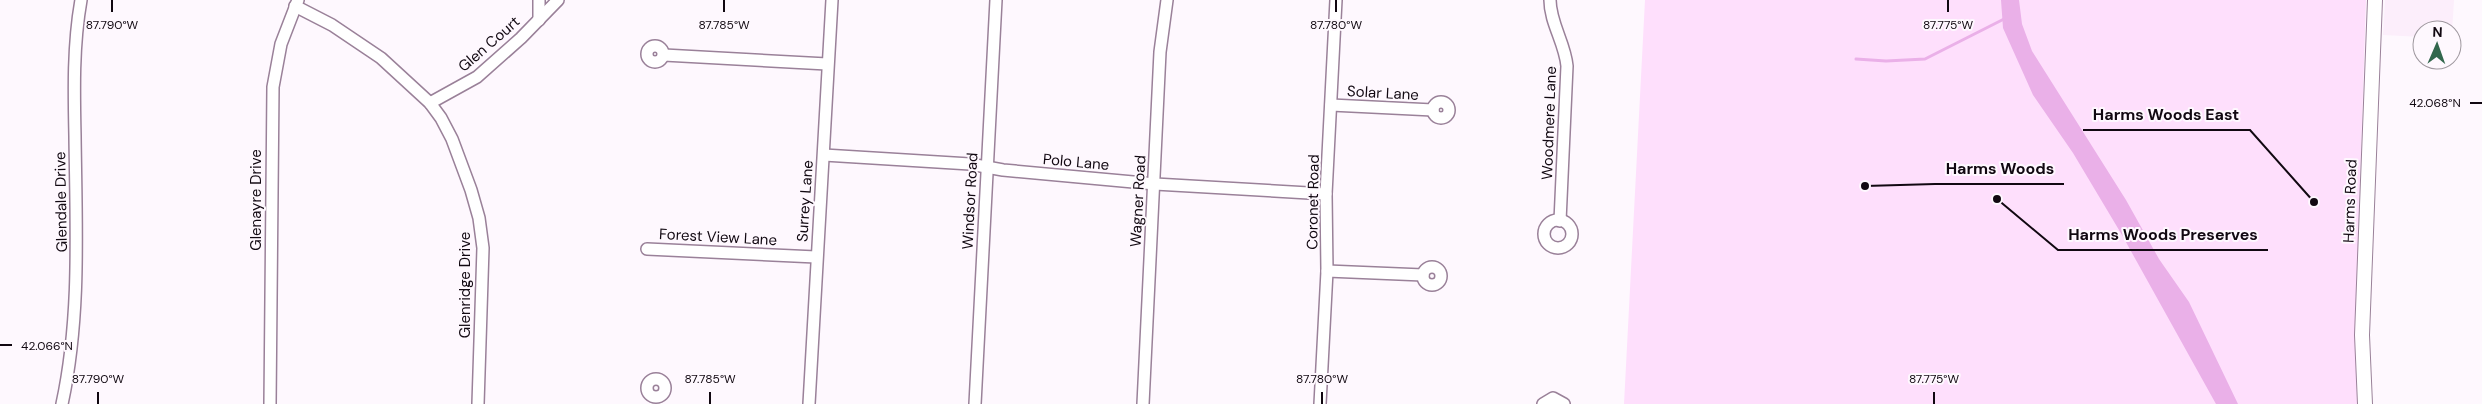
<svg xmlns="http://www.w3.org/2000/svg" width="2482" height="404" viewBox="0 0 2482 404" font-family="'DM Sans',sans-serif">
<style>
.built{fill:#fceefb}
.green{fill:#fedffc}
.water{fill:#eab0e8}
.lines{fill:none;stroke-linecap:round;stroke-linejoin:round}
.stream{stroke:#eab0e8;stroke-width:3}
.minor-casing{stroke:#9a8199;stroke-width:14}
.major-casing{stroke:#9a8199;stroke-width:16}
.minor{stroke:#fff;stroke-width:11}
.major{stroke:#fff;stroke-width:14}
.ticks{fill:none;stroke:#110811;stroke-width:2}
.labels{text-anchor:middle;stroke-width:4;stroke-linejoin:round;paint-order:stroke}
.street-label{font-size:15px;fill:#110811;stroke:#fef8fe}
.ticks-label{font-size:12px;text-anchor:middle;fill:#110811;stroke:#fef8fe;stroke-width:4;stroke-linejoin:round;paint-order:stroke}
.leader{fill:none;stroke:#110811;stroke-width:2}
.callout-dot{fill:#110811;stroke:#fef8fe;stroke-width:2}
.callout-label{font-size:16px;text-anchor:middle;font-weight:bold;fill:#110811;stroke:#fef8fe;stroke-width:4;stroke-linejoin:round;paint-order:stroke}
</style>
<rect width="100%" height="100%" fill="#fef8fe"/>
<polygon class="built" points="2385,0 2454,0 2452,33 2452,30 2422,30 2422,37 2383,35"/>
<polygon class="green" points="1645,0 2366,0 2356,308 2357,404 1624,404"/>
<polygon class="water" points="2001,0 2019,0 2022,24 2032,51 2126,200 2159,259 2189,302 2238,404 2216,404 2122,235 2073,153 2033,95 2003,28"/>
<g class="lines">
<polyline class="stream" points="1856,59 1886,61 1925,59 2006,18"/>
<defs>
<g id="minor">
<path d="M1550,0C1550,23 1565,43 1567,66L1560,221"/>
<polyline points="295,6 332,25 381,58 430,103 441,118 452,139 471,190 479,218 483,248 478,404"/>
<polyline points="539,20 539,0"/>
<circle cx="655" cy="54" r="8"/>
<polyline points="664,55 827,64"/>
<circle cx="1441" cy="110" r="8"/>
<polyline points="430,103 477,77 521,38 558,0"/>
<polyline points="1331,105 1433,110"/>
<polyline points="824,155 970,164 1003,170 1155,184 1326,194"/>
<circle cx="1558" cy="234" r="14"/>
<polyline points="647,249 816,257"/>
<circle cx="1432" cy="276" r="9"/>
<polyline points="1327,271 1423,275"/>
<circle cx="656" cy="388" r="9"/>
<path d="M62,404C81,316 76,226 75,136C74,91 73,45 81,0"/>
<polyline points="270,404 273,87 281,44 298,0"/>
<polyline points="809,404 832,0"/>
<polyline points="975,404 996,0"/>
<polyline points="1143,404 1160,52 1167,0"/>
<polyline points="1320,404 1327,271 1326,194 1336,0"/>
<polyline points="1543,404 1553,398 1564,404"/>
</g>
<polyline id="major" points="2365,404 2362,335 2375,0"/>
</defs>
<use href="#minor" class="minor-casing"/>
<use href="#major" class="major-casing"/>
<use href="#minor" class="minor"/>
<use href="#major" class="major"/>
</g>
<path class="ticks" d="M112,12V0M724,12V0M1336,12V0M1948,12V0M2470,103H2482M0,345H12M98,404V392M710,404V392M1322,404V392M1934,404V392"/>
<g class="labels">
<g class="street-label">
<text transform="translate(489 44) rotate(-41)" y="5">Glen Court</text>
<text transform="translate(1383 93) rotate(3)" y="5">Solar Lane</text>
<text transform="translate(1549 123) rotate(-88)" y="5">Woodmere Lane</text>
<text transform="translate(1076 162) rotate(5)" y="5">Polo Lane</text>
<text transform="translate(256 200) rotate(-90)" y="5">Glenayre Drive</text>
<text transform="translate(805 201) rotate(-86)" y="5">Surrey Lane</text>
<text transform="translate(970 201) rotate(-87)" y="5">Windsor Road</text>
<text transform="translate(1138 201) rotate(-87)" y="5">Wagner Road</text>
<text transform="translate(2350 201) rotate(-88)" y="5">Harms Road</text>
<text transform="translate(61 202) rotate(-91)" y="5">Glendale Drive</text>
<text transform="translate(1313 202) rotate(-89)" y="5">Coronet Road</text>
<text transform="translate(718 237) rotate(3)" y="5">Forest View Lane</text>
<text transform="translate(465 285) rotate(-90)" y="5">Glenridge Drive</text>
</g>
</g>
<g class="ticks-label">
<text x="112" y="29">87.790°W</text>
<text x="724" y="29">87.785°W</text>
<text x="1336" y="29">87.780°W</text>
<text x="1948" y="29">87.775°W</text>
<text x="2435" y="107">42.068°N</text>
<text x="47" y="350">42.066°N</text>
<text x="98" y="383">87.790°W</text>
<text x="710" y="383">87.785°W</text>
<text x="1322" y="383">87.780°W</text>
<text x="1934" y="383">87.775°W</text>
</g>
<path class="leader" d="M2314 202L2250 130H2083M1865 186L1935 184H2064M1997 199L2058 250H2268"/>
<g class="callout-dot">
<circle cx="2314" cy="202" r="5"/>
<circle cx="1865" cy="186" r="5"/>
<circle cx="1997" cy="199" r="5"/>
</g>
<g class="callout-label">
<text x="2166" y="120">Harms Woods East</text>
<text x="2000" y="174">Harms Woods</text>
<text x="2163" y="240">Harms Woods Preserves</text>
</g>
<g transform="translate(2437 45) rotate(2)"><circle r="24" fill="#fef8fe" stroke="#9f989f"/>
<path d="M0-4L9 19L0 12L-9 19Z" fill="#32674d"/>
<text y="-8" font-size="14" font-weight="bold" text-anchor="middle" fill="#110811">N</text>
</g>
</svg>
